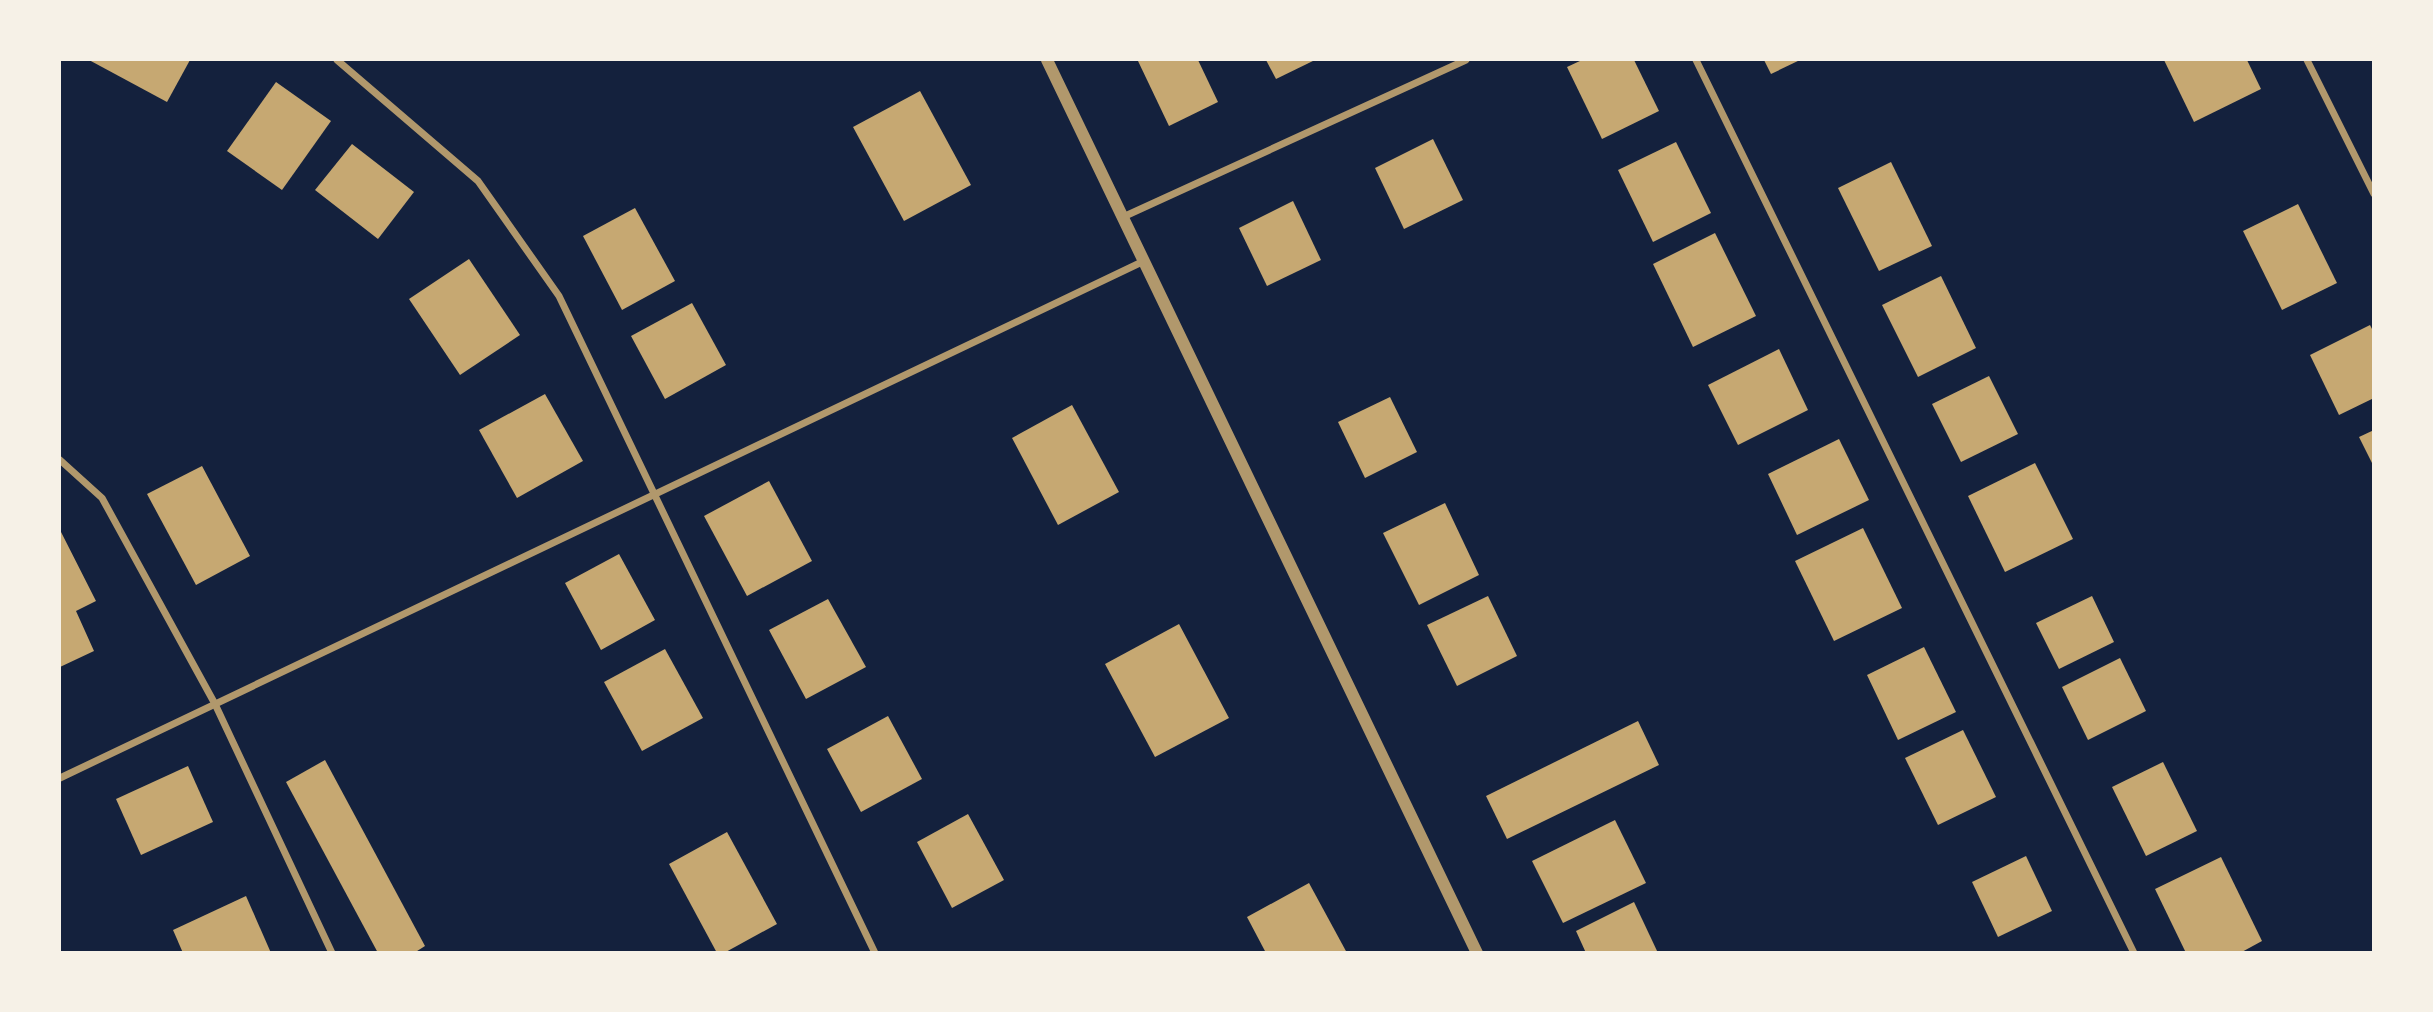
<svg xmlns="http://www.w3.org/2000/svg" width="2433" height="1012" viewBox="0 0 2433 1012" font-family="Ubuntu,sans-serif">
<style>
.building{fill:#c6a872}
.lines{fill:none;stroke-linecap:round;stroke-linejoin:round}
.minor{stroke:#b1986c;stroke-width:7}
.tertiary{stroke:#b1986c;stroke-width:12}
</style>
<rect width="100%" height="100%" fill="#14213d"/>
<g class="building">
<polygon points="89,60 190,60 167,102"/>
<polygon points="1141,60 1198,60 1218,102 1169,126 1138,61"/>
<polygon points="1266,60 1315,60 1276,79"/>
<polygon points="1582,60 1634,60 1659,111 1602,139 1567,67"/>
<polygon points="1764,60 1800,60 1771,74"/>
<polygon points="2164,60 2247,60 2261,89 2194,122"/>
<polygon points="276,82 331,121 282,190 227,151"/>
<polygon points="920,91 971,185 904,221 853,127"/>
<polygon points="1433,139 1463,200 1404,229 1375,168"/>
<polygon points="1676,142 1711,213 1653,242 1618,170"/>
<polygon points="352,144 414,192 378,239 315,190"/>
<polygon points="1891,162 1932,246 1879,271 1838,188"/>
<polygon points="1293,201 1321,260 1267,286 1239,228"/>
<polygon points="2298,204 2337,283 2282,310 2243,231"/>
<polygon points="635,208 675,281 622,310 583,236"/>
<polygon points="1715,233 1756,316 1693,347 1653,264"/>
<polygon points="469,259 520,335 460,375 409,299"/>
<polygon points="1941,276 1976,348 1918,377 1882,305"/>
<polygon points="692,303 726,365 665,399 631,336"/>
<polygon points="2370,325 2374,333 2374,398 2339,415 2310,355"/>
<polygon points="1779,349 1808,410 1738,445 1708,385"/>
<polygon points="1989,376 2018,434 1961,462 1932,404"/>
<polygon points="545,394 583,461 517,498 479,430"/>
<polygon points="1390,397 1417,452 1365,478 1338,422"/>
<polygon points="1072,405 1119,492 1058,525 1012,438"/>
<polygon points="2374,430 2374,467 2359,437"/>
<polygon points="1839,439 1869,500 1797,535 1768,474"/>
<polygon points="2035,463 2073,539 2005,572 1968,496"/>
<polygon points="202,466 250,556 196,585 147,494"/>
<polygon points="769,481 812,561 747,596 704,516"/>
<polygon points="1445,503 1479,575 1419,605 1383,533"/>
<polygon points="1863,528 1902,608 1834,641 1795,561"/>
<polygon points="60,530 96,601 76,611 94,651 60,667"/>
<polygon points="619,554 655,620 601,650 565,583"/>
<polygon points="1488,596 1517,656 1457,686 1427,625"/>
<polygon points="2092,596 2114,642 2059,669 2036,623"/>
<polygon points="828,599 866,667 806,699 769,630"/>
<polygon points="1179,624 1229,718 1155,757 1105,664"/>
<polygon points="1924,647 1956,712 1898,740 1867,675"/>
<polygon points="665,649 703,718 642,751 604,682"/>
<polygon points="2120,658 2146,711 2088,740 2062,687"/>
<polygon points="888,716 922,779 861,812 827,749"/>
<polygon points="1638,721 1659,765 1507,839 1486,796"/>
<polygon points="1963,730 1996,797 1938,825 1905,758"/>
<polygon points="325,760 425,946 414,953 378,953 286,782"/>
<polygon points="2163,762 2197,831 2146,856 2112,787"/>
<polygon points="188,766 213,822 141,855 116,799"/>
<polygon points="968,814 1004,880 952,908 917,842"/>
<polygon points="1615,820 1646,883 1563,923 1532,861"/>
<polygon points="727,832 777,924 724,953 717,953 669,864"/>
<polygon points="2026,856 2052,911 1998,937 1972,882"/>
<polygon points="2221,857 2262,941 2240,953 2186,953 2155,889"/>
<polygon points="1309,883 1347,953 1266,953 1247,917"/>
<polygon points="246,896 271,953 183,953 173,930"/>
<polygon points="1634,902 1658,953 1586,953 1576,931"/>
</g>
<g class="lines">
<g class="minor">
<polyline points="337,60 478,181 559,296 875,953"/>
<polyline points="1696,60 2134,953"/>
<polyline points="2307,60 2374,194"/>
<polyline points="1123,217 1466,60"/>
<polyline points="60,460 102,498 215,704 332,953"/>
<polyline points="60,778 1144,261"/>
</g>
<polyline class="tertiary" points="1047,60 1477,953"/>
</g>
<rect width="2433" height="1012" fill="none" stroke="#f6f1e7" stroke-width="122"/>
</svg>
